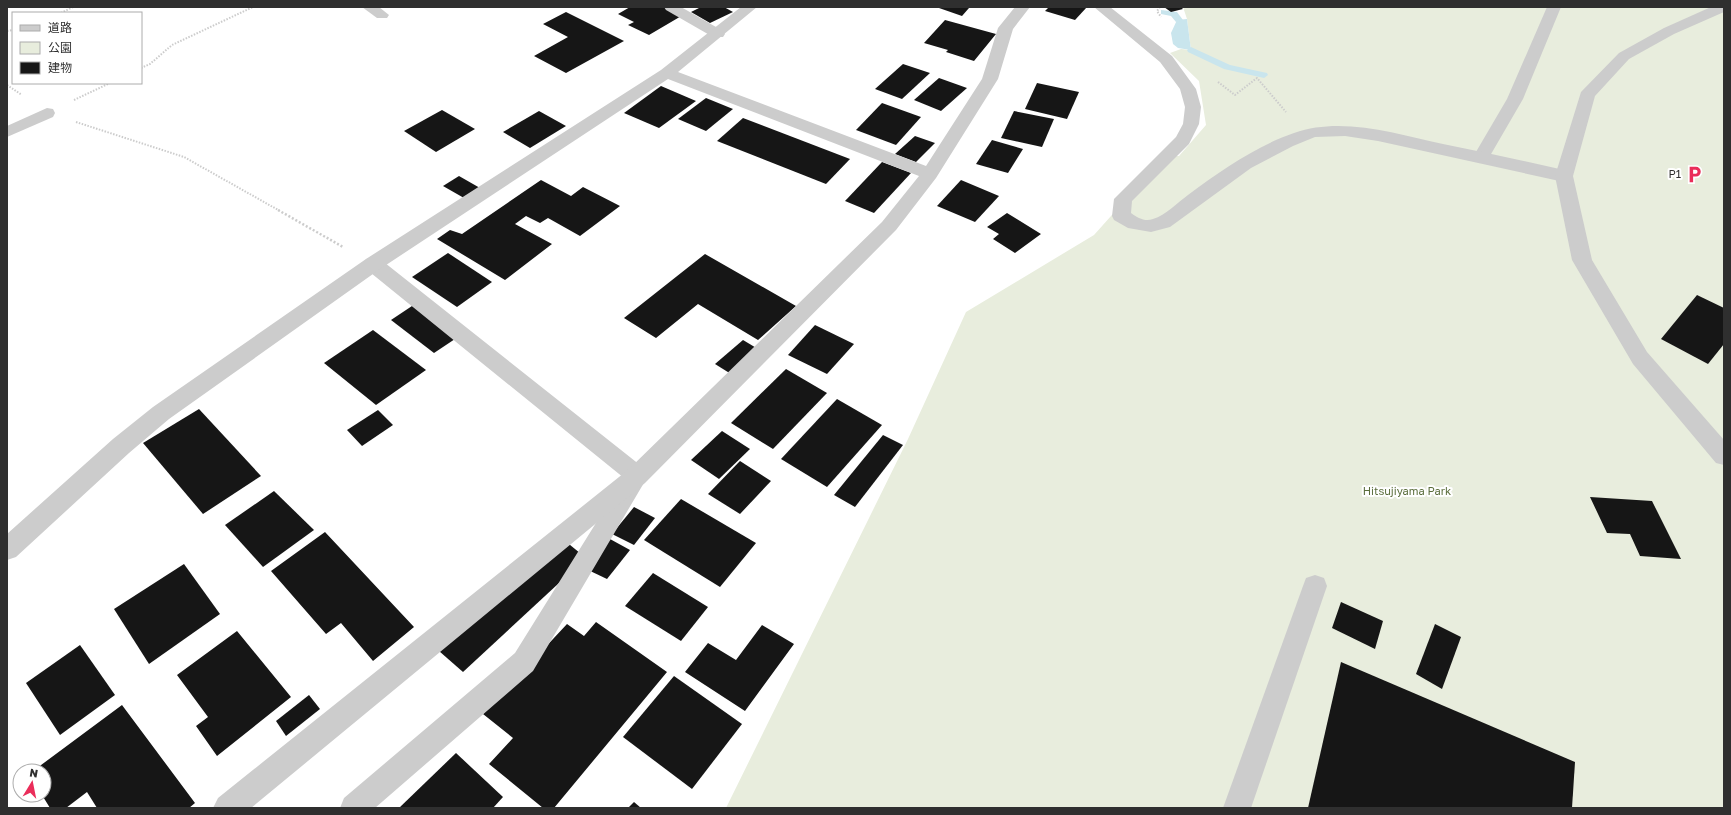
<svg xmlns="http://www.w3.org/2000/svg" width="1731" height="815" viewBox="0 0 1731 815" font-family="'Golos Text','Noto Sans JP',sans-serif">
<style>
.green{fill:#e8eddd}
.water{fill:#c9e5ed}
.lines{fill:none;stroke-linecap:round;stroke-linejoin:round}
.stream{fill:#c9e5ed;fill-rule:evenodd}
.building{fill:#161616}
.path-far1{stroke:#ccc;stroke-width:2;stroke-dasharray:1.5 1.5;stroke-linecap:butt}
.path{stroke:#ccc;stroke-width:2.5;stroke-dasharray:2 2;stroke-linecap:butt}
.service{fill:#ccc;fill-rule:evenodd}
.minor{fill:#ccc;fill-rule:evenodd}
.tertiary{fill:#ccc;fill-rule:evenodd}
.labels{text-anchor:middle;stroke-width:4;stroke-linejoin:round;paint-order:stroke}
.poi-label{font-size:11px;fill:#2f2f2f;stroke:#fff;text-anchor:end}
.park-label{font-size:11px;fill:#5a6d3b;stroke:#fff}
</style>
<rect width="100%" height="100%" fill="#fff"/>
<polygon class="green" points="1183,7 1724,7 1724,808 726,808 908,439 966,312 1094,235 1145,178 1174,156 1179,156 1206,125 1199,81 1170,53 1181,49 1191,50 1187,19"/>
<polygon class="water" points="1187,19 1191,50 1178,48 1173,44 1171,33 1177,20"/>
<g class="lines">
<g class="stream">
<polygon points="1161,10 1177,12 1183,20 1176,22 1171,16 1161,14"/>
<polygon points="1191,47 1230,65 1267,73 1268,75 1264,78 1224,69 1188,52 1187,50"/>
</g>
</g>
<g class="building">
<polygon points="630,7 665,7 683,15 649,35 628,25 634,22 618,14"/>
<polygon points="701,7 724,7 733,12 710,23 691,12"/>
<polygon points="940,7 965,7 969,8 962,16 939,8"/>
<polygon points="1049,7 1087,7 1075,20 1045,11"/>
<polygon points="1164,7 1181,7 1183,9 1171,12"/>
<polygon points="566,12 624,41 566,73 534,56 568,37 543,24"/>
<polygon points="945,20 996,34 974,61 946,52 948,50 924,43"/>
<polygon points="903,64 930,73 902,99 875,89"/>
<polygon points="939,78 967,88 941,111 914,100"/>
<polygon points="1037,83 1079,92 1067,119 1025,109"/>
<polygon points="661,86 696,101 659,128 624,113"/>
<polygon points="706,98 733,109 706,131 678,119"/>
<polygon points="882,103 921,117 896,145 856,130"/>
<polygon points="442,110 475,129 436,152 404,131"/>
<polygon points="539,111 566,126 530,148 503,132"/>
<polygon points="1014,111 1054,119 1042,147 1001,138"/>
<polygon points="743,118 850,159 826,184 717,141"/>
<polygon points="915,136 935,143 916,162 895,154"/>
<polygon points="992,140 1023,149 1008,173 976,164"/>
<polygon points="882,162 911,173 874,213 845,201"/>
<polygon points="459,176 480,188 464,198 443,186"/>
<polygon points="541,180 571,196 583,187 620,206 580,236 548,218 540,223 526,216 515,224 552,244 505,280 437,239 450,230 462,234"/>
<polygon points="961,180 999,196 975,222 937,206"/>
<polygon points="1007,213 1041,234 1015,253 993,239 999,234 987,227"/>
<polygon points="448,253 492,282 457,307 412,277"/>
<polygon points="705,254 796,306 758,340 698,304 656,338 624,318"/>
<polygon points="1697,295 1724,308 1724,344 1708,364 1661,339"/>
<polygon points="415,304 458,337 434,353 391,320"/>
<polygon points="815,325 854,344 827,374 788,355"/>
<polygon points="373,330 426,370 376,405 324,363"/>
<polygon points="743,340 758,349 731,374 715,364"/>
<polygon points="786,369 827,393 773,449 731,423"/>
<polygon points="837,399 882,425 827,487 781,459"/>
<polygon points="199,409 261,476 203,514 143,443"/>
<polygon points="378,410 393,425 362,446 347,430"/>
<polygon points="722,431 750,449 719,479 691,460"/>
<polygon points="883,435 903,445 855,507 834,495"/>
<polygon points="740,461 771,481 740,514 708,494"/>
<polygon points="274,491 314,530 263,567 225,525"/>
<polygon points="1590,497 1652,501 1681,559 1640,556 1630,534 1607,533"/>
<polygon points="681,499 756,543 720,587 644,540"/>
<polygon points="634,507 655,518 634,545 612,534"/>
<polygon points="325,532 414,627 373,661 341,623 326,634 271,571"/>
<polygon points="610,539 630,550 607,579 586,569"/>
<polygon points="564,540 586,558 463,672 439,651"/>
<polygon points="184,564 220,614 149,664 114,609"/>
<polygon points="653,573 708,607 681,641 625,606"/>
<polygon points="1341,602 1383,621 1375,649 1332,628"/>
<polygon points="596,622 667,672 554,808 543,808 489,764 513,738 483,714 567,624 584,636"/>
<polygon points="1435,624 1461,637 1442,689 1416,674"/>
<polygon points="762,625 794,644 745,711 685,672 708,643 736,660"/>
<polygon points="237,631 291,697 217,756 196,726 208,717 177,675"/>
<polygon points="80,645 115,695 60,735 26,683"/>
<polygon points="1341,662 1575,762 1572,808 1308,808"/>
<polygon points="674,676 742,724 692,789 623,737"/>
<polygon points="309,695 320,709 286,736 276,721"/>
<polygon points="122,705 195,803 189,808 97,808 87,792 66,808 50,808 42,795 44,795 44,771 33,771"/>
<polygon points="456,753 503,797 493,808 399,808"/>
<polygon points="634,802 641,808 628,808"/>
</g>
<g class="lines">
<g class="path-far1">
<polyline points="1160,7 1157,11 1161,17"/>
<polyline points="61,13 73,7"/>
<polyline points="7,31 13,30"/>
<polyline points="141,68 150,64 172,45 253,7"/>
<polyline points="1218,82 1235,95 1257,78 1286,112"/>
<polyline points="7,85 22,95"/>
<polyline points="74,100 110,83"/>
<polyline points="76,122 184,157 280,211"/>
</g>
<polyline class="path" points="278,210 343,247"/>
<g class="service">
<polygon points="362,7 379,7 389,15 387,18 377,18"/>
<polygon points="664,7 681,7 723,31 725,34 723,37 713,37 666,10"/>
<polygon points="1547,7 1561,7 1523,99 1487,161 1481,162 1475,161 1473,157 1507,99"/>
<polygon points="373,258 380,259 645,469 648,476 533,671 375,808 340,808 344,798 515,653 624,478 366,269 364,264 366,259"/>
<polygon points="1315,575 1324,578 1327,586 1251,808 1223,808 1303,586 1306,578"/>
</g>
<g class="minor">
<polygon points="741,7 757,7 678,72 926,166 982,79 998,28 1015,7 1030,7 1013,29 998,79 936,178 896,230 645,483 251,808 213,808 218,798 629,469 882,222 919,176 668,79 380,269 169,419 129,453 16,557 7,560 7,534 113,439 153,407 366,259 661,70"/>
<path d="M1094,7H1110L1172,56L1196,89L1201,107L1199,124L1189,144L1132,201L1131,213C1138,218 1145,222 1153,219C1166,215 1177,203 1188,195C1220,171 1256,146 1294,133C1342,116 1396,134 1443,144C1483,152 1524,161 1564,170L1570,172L1573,176L1570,180L1564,182L1378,141L1345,136L1315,137L1293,146L1251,168L1170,227L1151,232L1128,228L1114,220L1112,216L1114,199L1176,137L1183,124L1185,107L1180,89L1160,62Z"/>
<polygon points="47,108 53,109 55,113 53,117 7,137 7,126"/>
</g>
<polygon class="tertiary" points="1711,7 1724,7 1724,12 1674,34 1629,59 1595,96 1573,176 1592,260 1647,352 1724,440 1724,465 1716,463 1633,364 1572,260 1555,176 1581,92 1619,53 1664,28"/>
</g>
<defs>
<symbol id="parking-bare" viewBox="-9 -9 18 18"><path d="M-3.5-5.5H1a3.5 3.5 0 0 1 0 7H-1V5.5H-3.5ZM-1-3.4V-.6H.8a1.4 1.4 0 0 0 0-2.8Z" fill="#ea2d5a" stroke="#fff" stroke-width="2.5" paint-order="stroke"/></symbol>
</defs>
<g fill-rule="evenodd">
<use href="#parking-bare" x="1682" y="162" width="25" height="25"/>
</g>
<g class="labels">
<g class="poi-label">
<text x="1681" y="178">P1</text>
</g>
<g class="park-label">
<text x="1407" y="495">Hitsujiyama Park</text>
</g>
</g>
<rect width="1731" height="815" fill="none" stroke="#2f2f2f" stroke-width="16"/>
<rect x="12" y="12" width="130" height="72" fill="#ffffff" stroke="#acacac"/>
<rect x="20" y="25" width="20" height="6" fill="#cccccc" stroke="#acacac"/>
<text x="48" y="32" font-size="12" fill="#2f2f2f">道路</text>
<rect x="20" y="42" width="20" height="12" fill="#e8eddd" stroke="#acacac"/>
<text x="48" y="52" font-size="12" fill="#2f2f2f">公園</text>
<rect x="20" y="62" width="20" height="12" fill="#161616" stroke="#acacac"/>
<text x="48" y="72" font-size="12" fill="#2f2f2f">建物</text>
<g transform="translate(32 783) rotate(10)"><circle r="19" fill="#ffffff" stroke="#acacac"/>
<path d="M0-3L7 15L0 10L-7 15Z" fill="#ea2d5a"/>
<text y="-6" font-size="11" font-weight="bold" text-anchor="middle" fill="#2f2f2f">N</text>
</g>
</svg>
